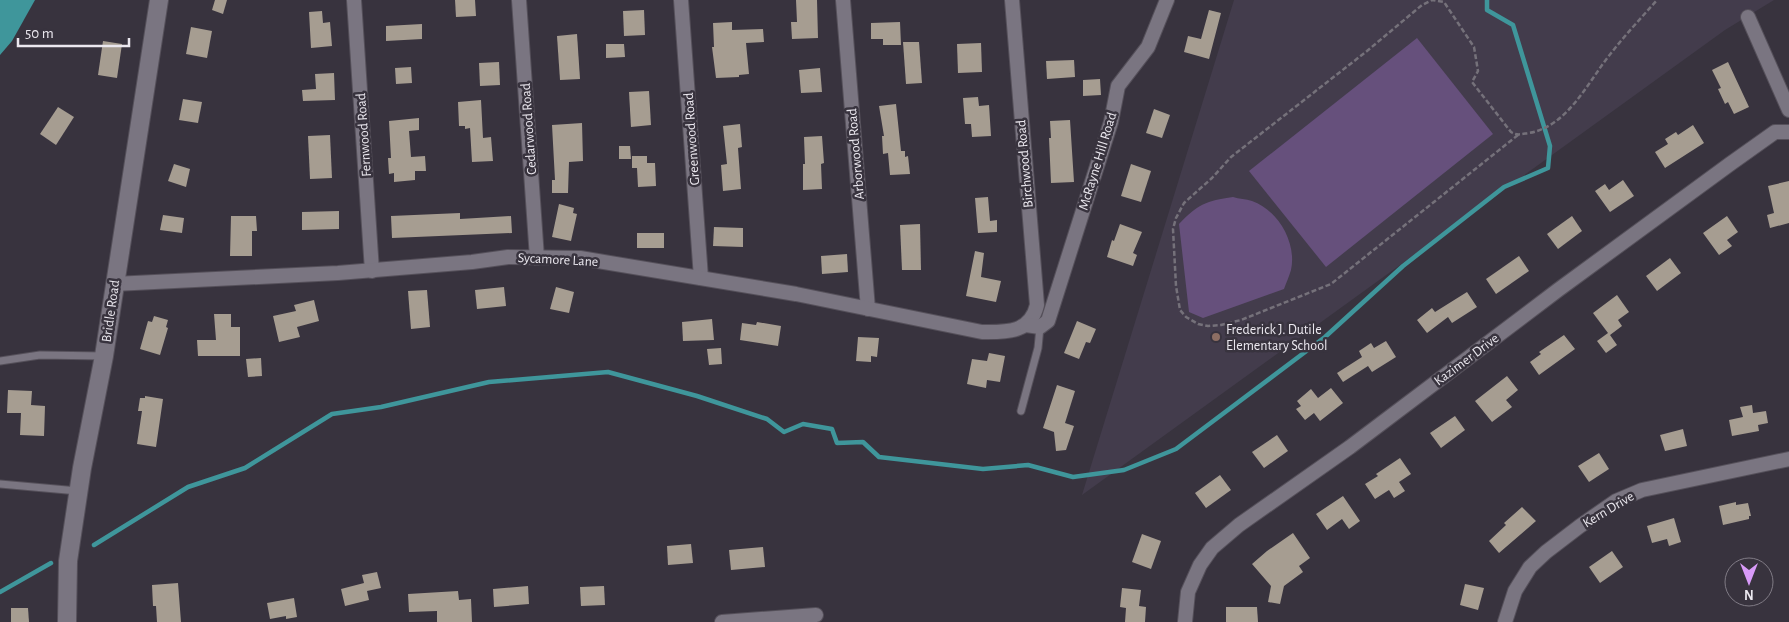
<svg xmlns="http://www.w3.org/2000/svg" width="1789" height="622" viewBox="0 0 1789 622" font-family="'Alegreya Sans',sans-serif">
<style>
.built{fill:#433c4c}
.green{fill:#66507c}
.water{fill:#3f969b}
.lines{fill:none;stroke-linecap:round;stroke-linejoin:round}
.stream{stroke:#3f969b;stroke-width:4.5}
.building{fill:#a69d91}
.service-casing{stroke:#55505a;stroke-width:9}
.minor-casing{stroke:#55505a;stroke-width:16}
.tertiary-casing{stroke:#55505a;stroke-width:20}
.path{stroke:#75717a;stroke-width:2.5;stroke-dasharray:5 2.5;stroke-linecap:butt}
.service{stroke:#7a7581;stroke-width:7}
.minor{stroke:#7a7581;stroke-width:14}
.tertiary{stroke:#7a7581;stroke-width:18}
.education-dot{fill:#8d6e63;stroke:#38333e;stroke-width:2}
.labels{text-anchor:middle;stroke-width:5;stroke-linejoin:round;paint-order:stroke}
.street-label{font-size:14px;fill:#ebe8ef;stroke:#38333e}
.poi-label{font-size:14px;fill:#ebe8ef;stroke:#38333e;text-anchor:start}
</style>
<rect width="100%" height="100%" fill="#38333e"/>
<polygon class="built" points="1234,0 1774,0 1725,30 1082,495"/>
<g class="green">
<polygon points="1417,38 1493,134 1326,267 1249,171"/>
<path d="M1233,197C1239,199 1246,199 1252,201C1278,210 1297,243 1291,270C1289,277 1286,283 1284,289L1203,318L1189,312L1179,224C1198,204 1206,201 1233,197Z"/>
</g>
<polygon class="water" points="0,0 35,0 12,41 0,55"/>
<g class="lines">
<g class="stream">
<polyline points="94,545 188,487 245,468 332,414 381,407 489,382 608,372 697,396 767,419 784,432 803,424 832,429 837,443 863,442 879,457 983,469 1028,465 1073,477 1124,470 1176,449 1325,337 1403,266 1504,187 1548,168 1550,146 1513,25 1487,10 1487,0"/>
<polyline points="0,592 51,563"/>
</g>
</g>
<g class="building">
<polygon points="215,0 227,0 223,14 212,10"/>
<polygon points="455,0 475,0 476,16 456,17"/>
<polygon points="796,0 817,0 818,38 792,39 791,22 797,22"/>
<polygon points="644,10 645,35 624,36 623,11"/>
<polygon points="1209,10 1221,13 1209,59 1184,52 1188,36 1201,39"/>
<polygon points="322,11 323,23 330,22 332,46 311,48 309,12"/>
<polygon points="732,22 732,30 763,29 764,42 746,43 749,74 739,75 739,77 716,78 712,47 714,47 713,23"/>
<polygon points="900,22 901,45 883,45 883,39 871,39 871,23"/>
<polygon points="422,24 422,39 386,41 386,26"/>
<polygon points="191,27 212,31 207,58 186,54"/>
<polygon points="577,34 580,79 560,80 557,36"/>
<polygon points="103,41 122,44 117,78 98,75"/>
<polygon points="903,42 919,42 922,83 906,84"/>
<polygon points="981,43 982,72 958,73 957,44"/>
<polygon points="606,44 624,44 625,57 606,58"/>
<polygon points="1074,60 1075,77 1047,79 1046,61"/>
<polygon points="499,62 500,85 480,86 479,63"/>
<polygon points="1728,62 1749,107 1734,114 1728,102 1725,104 1718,89 1721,88 1712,70"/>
<polygon points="411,67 412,83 396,84 395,68"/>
<polygon points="820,68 822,92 801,93 799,70"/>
<polygon points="334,73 335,100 303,101 302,90 316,89 315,74"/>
<polygon points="1100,79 1101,95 1083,96 1083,80"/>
<polygon points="649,91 651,125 631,127 629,92"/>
<polygon points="978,97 979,106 989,105 991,136 972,137 971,124 965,124 963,98"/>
<polygon points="183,99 202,102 198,123 179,120"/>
<polygon points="481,100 483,138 491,137 493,161 472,162 470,128 465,129 465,126 459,126 458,102"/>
<polygon points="896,104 901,151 905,151 905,157 908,156 910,174 890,175 888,153 883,154 882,136 884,136 879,106"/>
<polygon points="58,107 74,117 56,145 40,134"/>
<polygon points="1154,109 1170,115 1162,138 1146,133"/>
<polygon points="419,118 419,130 409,131 411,157 425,156 426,171 415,171 415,180 394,182 394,173 389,174 388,158 391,158 389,121"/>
<polygon points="1070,120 1074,182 1051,183 1049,138 1051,138 1050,121"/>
<polygon points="582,123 583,161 569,162 568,193 552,193 552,180 555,180 552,125"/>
<polygon points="740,124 742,147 738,148 741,189 723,191 721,165 727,164 723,126"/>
<polygon points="1693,125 1704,143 1665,168 1655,152 1668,144 1665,139 1676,132 1678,135"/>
<polygon points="330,135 332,178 310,179 308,136"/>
<polygon points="822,136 824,163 821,164 822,189 803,190 803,164 805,164 804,137"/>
<polygon points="619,146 630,146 631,159 619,159"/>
<polygon points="632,156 647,156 647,163 655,163 656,186 638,187 637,168 632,168"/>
<polygon points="174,164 190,169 186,187 168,181"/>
<polygon points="1131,164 1151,171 1141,202 1121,196"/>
<polygon points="1623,180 1634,196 1610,212 1595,191 1605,184 1609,190"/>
<polygon points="1789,181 1789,223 1770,228 1767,215 1774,213 1768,186"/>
<polygon points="988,197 990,221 997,220 997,232 978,233 975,198"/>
<polygon points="559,204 574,208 573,213 577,214 571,241 552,237"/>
<polygon points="339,211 339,229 302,230 302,212"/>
<polygon points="460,213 460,219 511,216 512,233 392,238 391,216"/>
<polygon points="163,215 184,218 182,233 160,230"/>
<polygon points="231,216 256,216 257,231 252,231 252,256 230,256"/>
<polygon points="1572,216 1582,231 1558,249 1547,234"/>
<polygon points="1727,216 1738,232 1727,240 1732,246 1719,255 1703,233"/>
<polygon points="920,224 921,270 902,270 900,225"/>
<polygon points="1120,224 1142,232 1133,253 1137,255 1133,266 1107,257 1112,240 1114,241"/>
<polygon points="714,227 743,228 743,247 713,246"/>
<rect x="637" y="233" width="27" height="15"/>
<polygon points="975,251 984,253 981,277 1001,281 996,302 966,296"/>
<polygon points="847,254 848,272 822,274 821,256"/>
<polygon points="1519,256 1529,271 1496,294 1486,279"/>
<polygon points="1670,258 1681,273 1657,291 1646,276"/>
<polygon points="504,287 506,306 477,309 475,290"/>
<polygon points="556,287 574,292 569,313 550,309"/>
<polygon points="427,290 430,327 411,329 408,291"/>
<polygon points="1467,292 1477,307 1452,323 1448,317 1427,333 1417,320 1432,308 1435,312"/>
<polygon points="1617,295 1629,312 1618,320 1622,326 1610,335 1617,345 1606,353 1597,341 1608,333 1593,313"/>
<polygon points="314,300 319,321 297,327 300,337 279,342 273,316 296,311 294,305"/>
<polygon points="214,314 231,314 231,327 240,327 240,356 198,356 197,340 216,340"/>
<polygon points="154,316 168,320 166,327 168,328 160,355 140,349 148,321 152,322"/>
<polygon points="712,319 714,340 683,341 682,322"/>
<polygon points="1077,321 1096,329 1090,343 1086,342 1079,359 1064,353"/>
<polygon points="757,322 781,326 778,346 740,340 742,323 756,325"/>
<polygon points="1564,335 1575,349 1539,375 1530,362 1541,354 1539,352"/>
<polygon points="858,337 879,338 877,357 871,356 871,362 856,361"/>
<polygon points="1386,341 1396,357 1372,372 1368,366 1343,382 1337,373 1362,357 1359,351 1371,343 1374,348"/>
<polygon points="721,348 722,364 709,365 707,349"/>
<polygon points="989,353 1005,356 1000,382 987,380 986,388 967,384 972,359 987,361"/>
<polygon points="261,358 262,376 248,377 246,359"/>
<polygon points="1507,376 1518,390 1506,400 1512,407 1492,422 1475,401"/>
<polygon points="1057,385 1075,391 1065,423 1074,426 1066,450 1056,451 1054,432 1043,428"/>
<polygon points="1331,388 1343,403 1320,421 1314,413 1305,420 1296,409 1301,406 1297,401 1311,389 1318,398"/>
<polygon points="8,390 32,391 31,405 45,406 44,436 20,435 21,413 7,413"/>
<polygon points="145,396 163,399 156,447 137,444 142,411 138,411 140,398 145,398"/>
<polygon points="1752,405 1753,413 1766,411 1768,423 1758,425 1759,431 1732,436 1729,420 1743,417 1740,407"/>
<polygon points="1455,416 1465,430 1441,448 1430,433"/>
<polygon points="1683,429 1687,446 1665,451 1660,435"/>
<polygon points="1277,435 1288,451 1264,468 1252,452"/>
<polygon points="1599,453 1609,469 1589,482 1578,466"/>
<polygon points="1400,458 1411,474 1399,482 1405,491 1394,498 1389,490 1375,499 1365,484 1378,476 1376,474"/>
<polygon points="1220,475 1231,490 1206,508 1195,493"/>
<polygon points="1343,496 1360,521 1349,529 1342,519 1327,530 1316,514"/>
<polygon points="1736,502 1736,505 1748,503 1751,516 1749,516 1749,519 1723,525 1719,506"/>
<polygon points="1522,507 1536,521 1499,553 1489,541 1506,525 1504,523"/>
<polygon points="1674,518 1681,542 1669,546 1667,539 1652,543 1647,526"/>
<polygon points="1293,533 1310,558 1299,566 1303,572 1284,586 1280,604 1268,602 1271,586 1252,564 1267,551"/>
<polygon points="1142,534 1161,541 1151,569 1132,562"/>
<polygon points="691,544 693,563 668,565 667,546"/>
<polygon points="763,547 765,567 731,570 729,550"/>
<polygon points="1612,551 1623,567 1600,583 1589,567"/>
<polygon points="377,572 381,588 367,591 369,600 345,606 341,589 364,583 362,575"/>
<polygon points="178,583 181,622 157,622 156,606 153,606 152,585"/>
<polygon points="1465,584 1484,588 1478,610 1460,605"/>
<polygon points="528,586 529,604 494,607 493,589"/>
<polygon points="604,586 605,605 581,606 580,587"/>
<polygon points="1122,588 1141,590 1139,606 1146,607 1145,622 1125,622 1126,608 1120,607"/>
<polygon points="458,591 459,600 471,599 472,622 437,622 437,611 409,612 408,594"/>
<polygon points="294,598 297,617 286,619 286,616 270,619 267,603"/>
<polygon points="1226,607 1257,607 1258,622 1226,622"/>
<polygon points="11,608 28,608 29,622 11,622"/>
</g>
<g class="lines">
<defs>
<g id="service">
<polyline points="0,361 40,355 104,356"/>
<polyline points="1021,411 1038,348 1040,327"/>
<polyline points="0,484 78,491"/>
</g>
<g id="minor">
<polyline points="354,0 372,271"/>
<polyline points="519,0 537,258"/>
<polyline points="681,0 701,278"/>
<polyline points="843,0 868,309"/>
<polyline points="1748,17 1789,110"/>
<path d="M114,284L338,273L472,262L508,257L580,258L796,294L982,332C1005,332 1030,334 1037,305L1012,0"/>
<polyline points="1026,325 1040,327 1048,321 1111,122 1118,86 1148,47 1167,0"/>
<polyline points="722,622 816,615"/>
<polyline points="1185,622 1188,592 1200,565 1212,548 1239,525 1350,447 1558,290 1730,164 1775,132 1789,132"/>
<polyline points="1505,622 1515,591 1530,567 1546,552 1580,526 1616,501 1642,490 1789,459"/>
</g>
<polyline id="tertiary" points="67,622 68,561 82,468 104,356 159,0"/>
</defs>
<use href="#service" class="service-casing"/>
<use href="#minor" class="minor-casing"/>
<use href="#tertiary" class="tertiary-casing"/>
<path class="path" d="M1518,135L1331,284L1241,320L1221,325L1208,326L1198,324L1186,317L1180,310L1176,286L1173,229L1176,218L1184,203L1212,178L1231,157L1367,51L1422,5L1432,0L1444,2L1474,47L1478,71L1472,82L1511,132C1517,136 1522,134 1529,133C1569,126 1588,81 1612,52C1626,34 1642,17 1657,0"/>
<use href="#service" class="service"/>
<use href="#minor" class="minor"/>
<use href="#tertiary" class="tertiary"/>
</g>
<circle class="education-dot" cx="1216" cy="337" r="5"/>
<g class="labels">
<g class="street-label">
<text transform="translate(528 129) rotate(-94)" y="5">Cedarwood Road</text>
<text transform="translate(363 135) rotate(-94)" y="5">Fernwood Road</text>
<text transform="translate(691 139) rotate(-94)" y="5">Greenwood Road</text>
<text transform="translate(855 154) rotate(-95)" y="5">Arborwood Road</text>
<text transform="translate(1097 161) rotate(-73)" y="5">McRayne Hill Road</text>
<text transform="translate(1024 164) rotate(-95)" y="5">Birchwood Road</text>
<text transform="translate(558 259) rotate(3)" y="5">Sycamore Lane</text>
<text transform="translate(110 311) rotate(-82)" y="5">Bridle Road</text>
<text transform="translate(1466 359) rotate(-37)" y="5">Kazimer Drive</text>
<text transform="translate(1608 509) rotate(-31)" y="5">Kern Drive</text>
</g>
<g class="poi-label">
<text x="1226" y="334">Frederick J. Dutile<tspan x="1226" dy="16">Elementary School</tspan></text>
</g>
</g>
<g transform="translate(1749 582) rotate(180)"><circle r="24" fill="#38333e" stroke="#807b85"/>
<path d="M0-4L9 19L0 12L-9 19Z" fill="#d89af8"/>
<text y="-8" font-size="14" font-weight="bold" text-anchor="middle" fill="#ebe8ef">N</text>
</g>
<path d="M18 38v8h111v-8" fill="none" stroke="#ebe8ef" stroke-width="2.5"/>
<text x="25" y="38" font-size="15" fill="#ebe8ef" stroke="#38333e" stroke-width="4" paint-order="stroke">50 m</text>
</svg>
